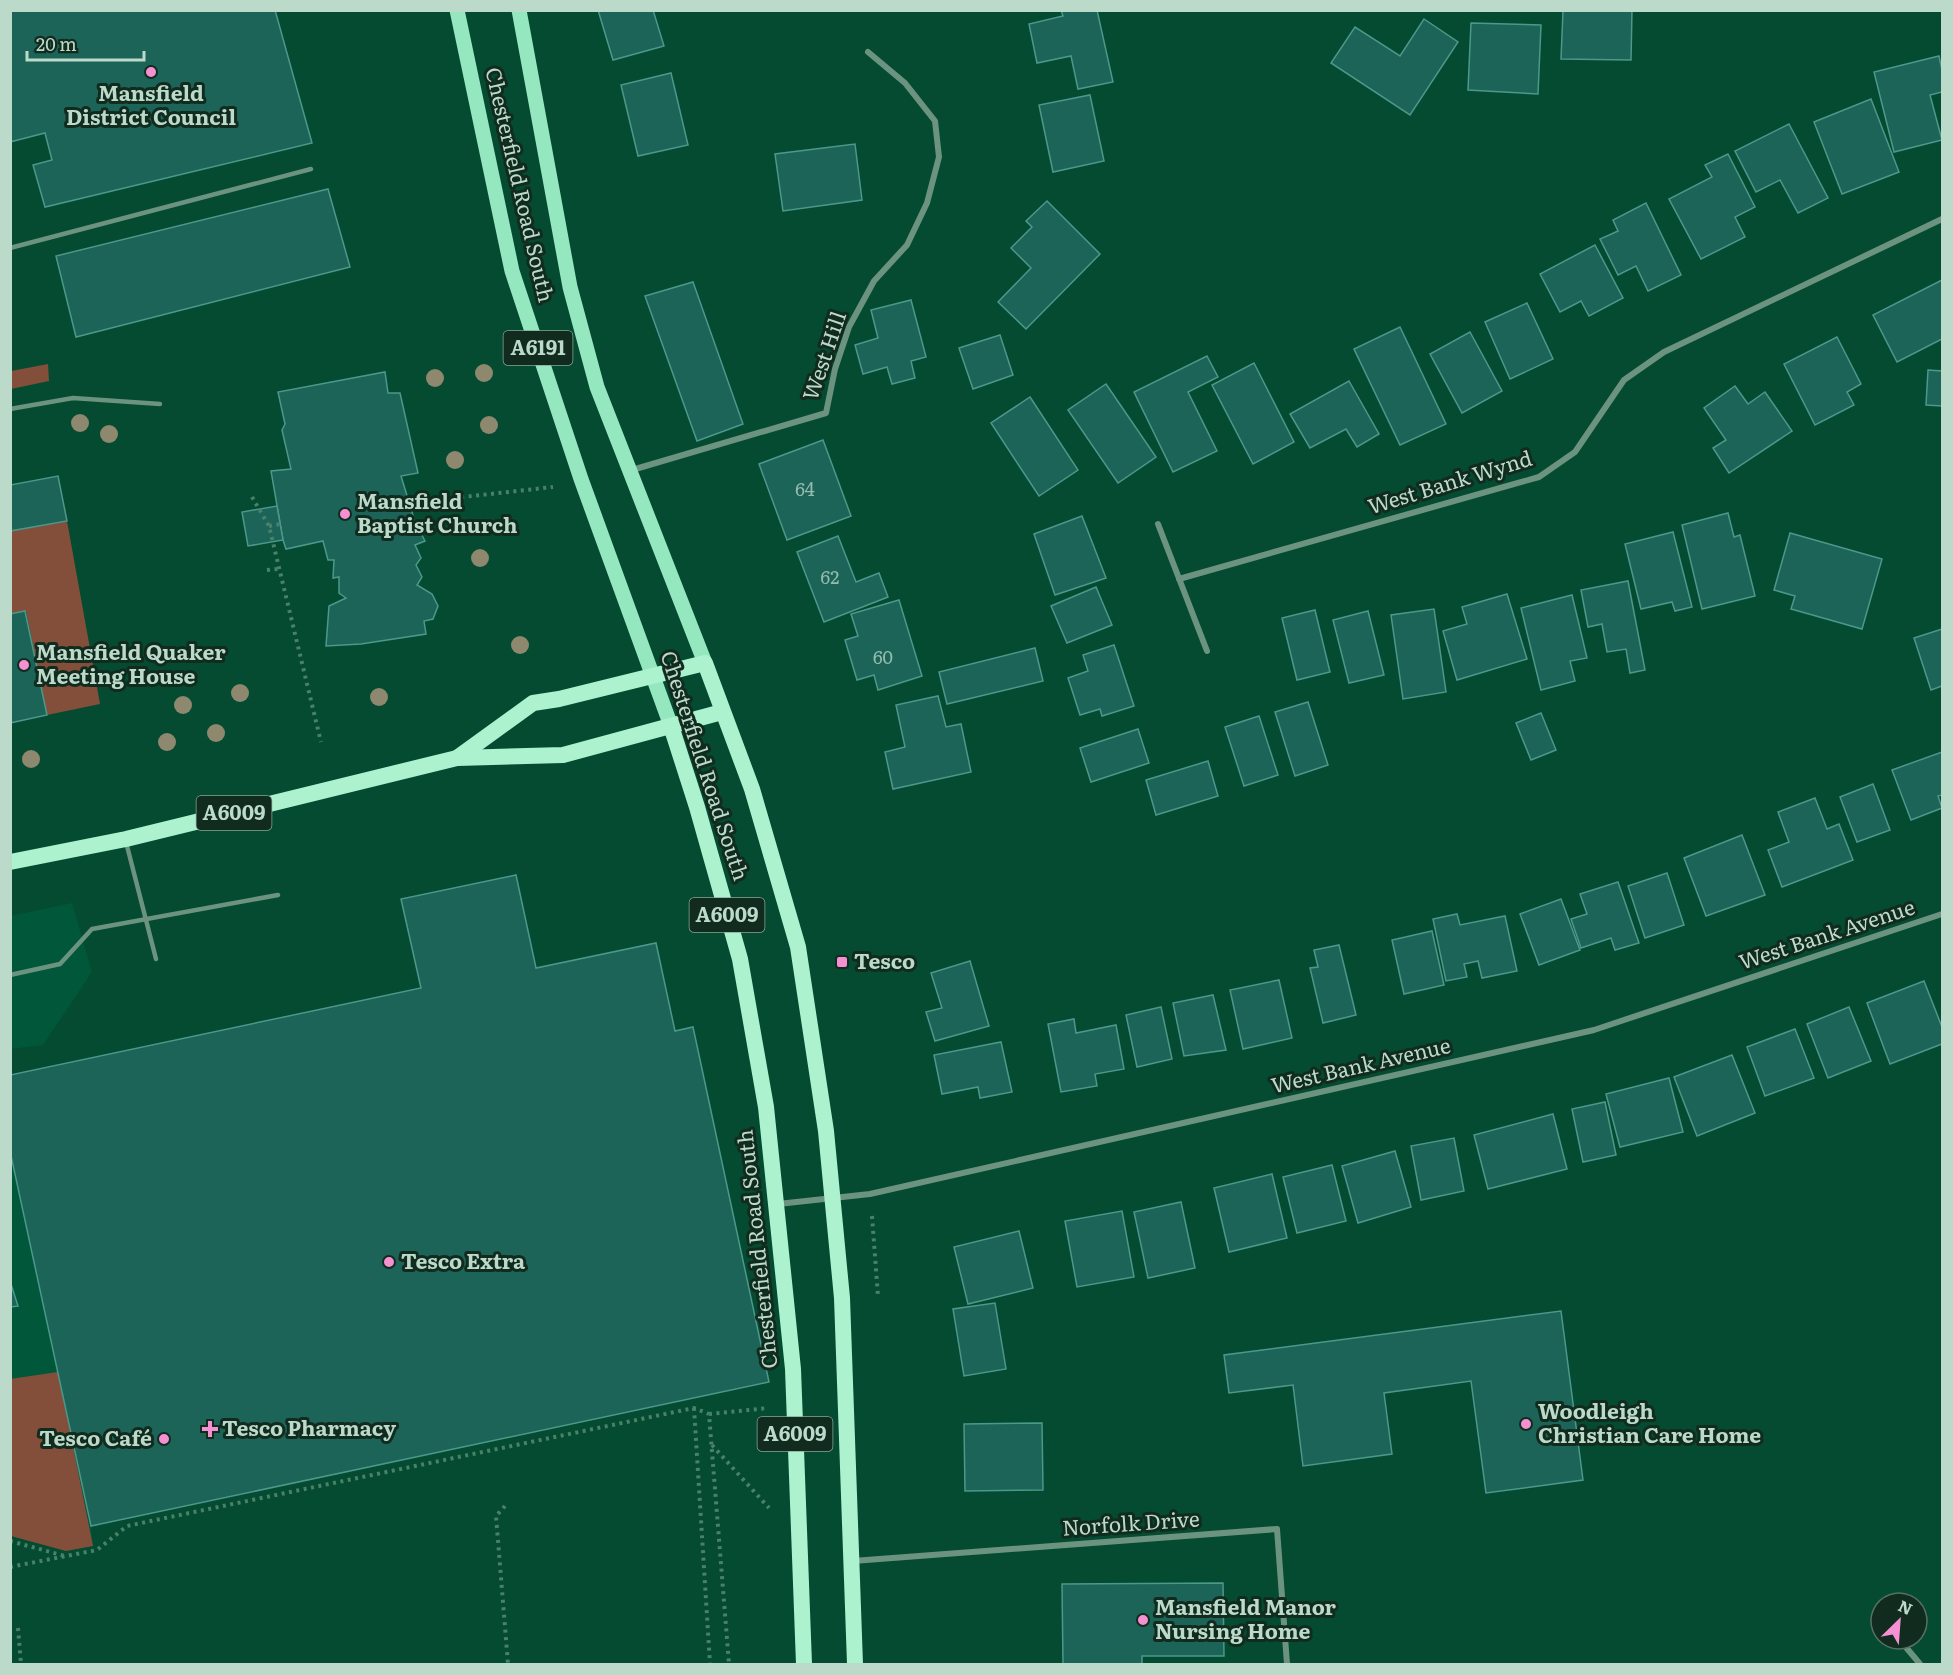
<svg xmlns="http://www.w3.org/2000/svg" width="1953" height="1675" viewBox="0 0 1953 1675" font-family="Literata,serif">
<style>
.built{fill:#015739}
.green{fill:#844f3a}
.building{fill:#1c6358;stroke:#4c988b;stroke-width:1.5}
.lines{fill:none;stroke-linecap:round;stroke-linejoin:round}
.path{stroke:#49816b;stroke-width:4;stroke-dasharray:3 4.5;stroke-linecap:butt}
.service{stroke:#6c937f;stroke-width:4.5}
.minor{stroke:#6c937f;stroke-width:6}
.primary{stroke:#94e7be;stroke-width:15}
.trunk{stroke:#acf2cf;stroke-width:16}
.tree{fill:#8e886e}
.poi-dot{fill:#f591d2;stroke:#122b1f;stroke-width:2}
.labels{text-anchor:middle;stroke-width:6;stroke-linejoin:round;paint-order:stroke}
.number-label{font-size:18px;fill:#94bcae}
.shield{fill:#122b1f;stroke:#89a697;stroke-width:1.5}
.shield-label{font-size:20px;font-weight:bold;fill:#bcdaca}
.poi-label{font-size:21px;font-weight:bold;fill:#bcdaca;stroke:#122b1f;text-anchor:start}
.street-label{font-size:21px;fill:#bcdaca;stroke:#122b1f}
</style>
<rect width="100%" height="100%" fill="#044b31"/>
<g class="built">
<polygon points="72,903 92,972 43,1045 11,1049 10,916"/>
<polygon points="10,1151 91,1526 93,1546 66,1551 11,1536"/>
</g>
<g class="green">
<polygon points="48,364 49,381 11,389 11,371"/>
<polygon points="67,521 100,704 47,715 26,611 11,614 11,531"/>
<polygon points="58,1372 93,1546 66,1551 11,1536 10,1379"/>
</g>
<g class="building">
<polygon points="10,10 275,10 312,143 45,207 33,165 52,160 45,133 10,142"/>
<polygon points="598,10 653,10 664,46 613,60"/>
<polygon points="1061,10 1097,10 1113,82 1078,89 1071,56 1037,63 1029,24 1063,16"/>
<polygon points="1595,10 1632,10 1631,60 1561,59 1563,11"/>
<polygon points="1424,19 1458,42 1410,115 1331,63 1355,27 1400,56"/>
<polygon points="1471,23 1541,25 1538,94 1468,90"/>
<polygon points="1939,56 1942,70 1942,92 1930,95 1942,140 1894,152 1874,72"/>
<polygon points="671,73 688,145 638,156 621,85"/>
<polygon points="1090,95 1104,161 1053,172 1039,105"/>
<polygon points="1871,99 1899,172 1842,194 1814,122"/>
<polygon points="1789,124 1828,198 1798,213 1780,180 1756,192 1735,151"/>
<polygon points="855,144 862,200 783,211 775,154"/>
<polygon points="1728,154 1755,207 1735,217 1745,237 1701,259 1669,199 1712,177 1705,165"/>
<polygon points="328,189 350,267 76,337 56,256"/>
<polygon points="1047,201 1100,254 1026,329 998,302 1031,268 1011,248 1032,227 1026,221"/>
<polygon points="1646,203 1681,275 1648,291 1636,266 1618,275 1600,239 1618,231 1613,220"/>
<polygon points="1595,245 1623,298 1589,316 1581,301 1560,312 1540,274"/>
<polygon points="1942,280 1942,339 1897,362 1873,315"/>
<polygon points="693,282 743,424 697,441 645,296"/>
<polygon points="911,300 926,357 911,361 915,378 892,384 887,367 863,374 855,345 878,338 871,310"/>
<polygon points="1527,303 1553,359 1510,379 1485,322"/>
<polygon points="1400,327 1446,424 1400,445 1354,349"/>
<polygon points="1470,332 1502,391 1462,413 1430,354"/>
<polygon points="1000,335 1013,375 973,389 959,348"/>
<polygon points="1837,337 1861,384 1847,392 1854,405 1815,425 1784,364"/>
<polygon points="1207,356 1218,377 1188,392 1217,451 1173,472 1134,392"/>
<polygon points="1254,363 1294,442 1253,464 1212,385"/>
<polygon points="1928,370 1942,371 1942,406 1926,405"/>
<polygon points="385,372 388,393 400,393 418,473 401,476 415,522 425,541 415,545 421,558 416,565 422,577 417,585 432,594 438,606 433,619 424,621 426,634 361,644 326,646 329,606 346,598 339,593 339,577 333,578 334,560 328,560 323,541 286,549 283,540 271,471 291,469 282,430 285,424 278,392"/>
<polygon points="1349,381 1379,434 1357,447 1346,429 1310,448 1290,414"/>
<polygon points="1106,384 1156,457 1118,483 1068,410"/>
<polygon points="1735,386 1748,404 1765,392 1792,431 1729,473 1713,448 1726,440 1704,408"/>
<polygon points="1030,397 1078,470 1039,496 991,423"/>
<polygon points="823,440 851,516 787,540 759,464"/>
<polygon points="58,476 67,521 10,531 10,485"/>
<polygon points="277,506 283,540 248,546 242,512"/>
<polygon points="1728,513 1734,537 1740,535 1755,596 1702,609 1682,525"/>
<polygon points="1082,516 1106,578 1055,595 1034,534"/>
<polygon points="1673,532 1692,607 1675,611 1672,602 1641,609 1625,544"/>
<polygon points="1790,533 1882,559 1862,629 1791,609 1795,596 1774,590"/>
<polygon points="838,536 856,582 879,573 888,597 824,622 797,552"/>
<polygon points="1628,581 1645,670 1630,673 1626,649 1607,652 1602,624 1588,627 1581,590"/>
<polygon points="1096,587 1112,625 1067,643 1051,606"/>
<polygon points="1507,594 1527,659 1457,680 1443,631 1467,624 1462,607"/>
<polygon points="1572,595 1587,658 1570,661 1575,681 1541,690 1521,608"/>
<polygon points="899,600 922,676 878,690 874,675 857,680 845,640 858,636 851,614"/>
<polygon points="1434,609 1446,692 1403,699 1391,615"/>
<polygon points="1315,610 1330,672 1297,680 1282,618"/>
<polygon points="25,611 47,715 10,723 10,614"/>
<polygon points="1368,611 1384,675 1349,683 1333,620"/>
<polygon points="1942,629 1942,686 1931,690 1914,638"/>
<polygon points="1114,645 1134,706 1102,716 1100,709 1080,715 1068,678 1088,671 1083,655"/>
<polygon points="1035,648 1043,681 947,704 939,672"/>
<polygon points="938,696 946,727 961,724 971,772 893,789 885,752 905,747 896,705"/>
<polygon points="1308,702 1328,765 1295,776 1275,712"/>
<polygon points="1541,713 1556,750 1531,760 1516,723"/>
<polygon points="1259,716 1278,775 1244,786 1225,727"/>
<polygon points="1138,729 1149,763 1091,782 1080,748"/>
<polygon points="1942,752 1942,795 1938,796 1942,808 1911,820 1892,770"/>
<polygon points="1208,761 1218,796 1156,815 1146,780"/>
<polygon points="1873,784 1890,830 1857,842 1840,797"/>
<polygon points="1815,798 1827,829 1839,824 1853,860 1782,887 1768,850 1789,842 1778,812"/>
<polygon points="1742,835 1765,895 1706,916 1684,858"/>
<polygon points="1667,873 1684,925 1645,938 1628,886"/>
<polygon points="516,875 536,968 656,943 675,1031 693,1027 769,1382 91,1526 10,1151 10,1075 421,988 401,899"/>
<polygon points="1618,882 1639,943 1615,950 1611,938 1581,948 1571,919 1587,914 1580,894"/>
<polygon points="1561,899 1580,950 1539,965 1520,914"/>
<polygon points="1457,914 1460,925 1505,916 1517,971 1482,978 1478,961 1464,964 1467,977 1446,981 1433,919"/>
<polygon points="1432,931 1444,985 1404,994 1392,940"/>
<polygon points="1339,945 1356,1015 1323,1023 1310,968 1318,967 1314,950"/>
<polygon points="970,961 989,1026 935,1041 926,1012 942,1008 931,973"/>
<polygon points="1279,980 1292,1038 1243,1049 1230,990"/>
<polygon points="1924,981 1942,1027 1942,1044 1890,1064 1867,1003"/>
<polygon points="1213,995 1226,1050 1184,1056 1173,1003"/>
<polygon points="1161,1007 1172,1059 1137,1067 1126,1015"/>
<polygon points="1849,1007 1871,1061 1828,1078 1807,1024"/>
<polygon points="1074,1019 1076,1033 1116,1025 1124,1069 1095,1074 1097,1086 1061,1092 1048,1024"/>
<polygon points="1795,1029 1814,1078 1765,1096 1747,1047"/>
<polygon points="1001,1042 1012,1092 980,1098 978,1087 942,1094 934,1055"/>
<polygon points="1732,1055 1755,1113 1697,1136 1674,1077"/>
<polygon points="1669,1078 1683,1132 1620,1147 1606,1094"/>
<polygon points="1605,1102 1616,1155 1583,1162 1572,1109"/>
<polygon points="1553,1114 1567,1169 1488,1189 1474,1135"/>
<polygon points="1454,1138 1464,1191 1421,1200 1411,1146"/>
<polygon points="1395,1151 1411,1207 1358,1223 1342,1166"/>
<polygon points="1332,1165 1346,1221 1297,1233 1283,1177"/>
<polygon points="1272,1174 1287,1238 1229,1252 1214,1188"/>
<polygon points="1181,1202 1195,1268 1148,1278 1134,1212"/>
<polygon points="1122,1211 1134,1277 1077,1287 1065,1221"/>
<polygon points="1019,1231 1033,1288 968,1304 954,1247"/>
<polygon points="10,1281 18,1306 10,1307"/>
<polygon points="995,1303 1006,1369 964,1376 953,1309"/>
<polygon points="1561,1311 1583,1480 1486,1493 1471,1381 1384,1393 1392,1454 1303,1466 1293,1385 1229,1393 1224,1355"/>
<polygon points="1042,1423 1043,1490 965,1491 964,1424"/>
<polygon points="1223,1583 1224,1656 1142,1656 1142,1664 1063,1664 1062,1584"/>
</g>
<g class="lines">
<g class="path">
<polyline points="252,497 269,526 321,742"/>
<polyline points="409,503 553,487"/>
<polyline points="269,526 280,524"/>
<polyline points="267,570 278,569"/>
<polyline points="872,1216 878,1296"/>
<polyline points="694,1408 710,1664"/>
<polyline points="709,1414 768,1408"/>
<polyline points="712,1445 769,1508"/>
<polyline points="505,1506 496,1516 508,1664"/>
<polyline points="10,1541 65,1556"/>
<polyline points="10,1567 97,1550 127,1526 694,1408 709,1414 729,1664"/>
<polyline points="18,1628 21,1664"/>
</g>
<g class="service">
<polyline points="10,248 311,169"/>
<polyline points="10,409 73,398 160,404"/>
<polyline points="126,842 156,959"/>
<polyline points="10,975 60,964 92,929 278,895"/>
</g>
<g class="minor">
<polyline points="632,470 826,413 835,369 849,327 874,281 907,245 927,203 939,157 935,121 905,83 868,52"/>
<polyline points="1158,524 1207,651"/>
<polyline points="1179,579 1539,477 1575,452 1624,380 1664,352 1942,219"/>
<polyline points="778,1204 870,1194 1594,1030 1942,914"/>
<polyline points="853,1561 1277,1529 1287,1664"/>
<polyline points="1899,1639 1920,1664"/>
</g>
<g class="primary">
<polyline points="457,10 512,271 581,479 671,726"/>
<polyline points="519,10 570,287 597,387 705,663"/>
</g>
<g class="trunk">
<polyline points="671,726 697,807 740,959 766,1107 793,1369 804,1664"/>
<polyline points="457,758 533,703 559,699 705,663 752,789 798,947 826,1131 842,1298 855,1664"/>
<polyline points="10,862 126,839 457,758 563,755 722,712"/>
</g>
</g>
<g class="tree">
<circle cx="484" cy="373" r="9"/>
<circle cx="435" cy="378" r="9"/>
<circle cx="80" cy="423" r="9"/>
<circle cx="489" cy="425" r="9"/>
<circle cx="109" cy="434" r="9"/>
<circle cx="455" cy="460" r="9"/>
<circle cx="480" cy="558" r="9"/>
<circle cx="520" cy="645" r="9"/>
<circle cx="240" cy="693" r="9"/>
<circle cx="379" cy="697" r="9"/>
<circle cx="183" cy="705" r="9"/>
<circle cx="216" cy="733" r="9"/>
<circle cx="167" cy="742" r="9"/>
<circle cx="31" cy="759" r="9"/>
</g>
<g class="poi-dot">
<circle cx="151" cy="72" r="6"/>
<circle cx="345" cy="514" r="6"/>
<circle cx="24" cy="665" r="6"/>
<rect x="836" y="956" width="12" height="12" rx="3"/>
<circle cx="389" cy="1262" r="6"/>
<circle cx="1526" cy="1424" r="6"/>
<path d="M207 1420h6v6h6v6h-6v6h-6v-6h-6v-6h6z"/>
<circle cx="164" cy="1439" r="6"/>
<circle cx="1143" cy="1620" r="6"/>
</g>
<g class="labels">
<g class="number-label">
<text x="805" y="496">64</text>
<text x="830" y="584">62</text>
<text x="883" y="664">60</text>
</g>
<g class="shield">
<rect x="503.5" y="331" width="69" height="34" rx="4.5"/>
<rect x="196.5" y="796" width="75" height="34" rx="4.5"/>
<rect x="689.5" y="898" width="75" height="34" rx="4.5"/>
<rect x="757.5" y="1417" width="75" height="34" rx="4.5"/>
</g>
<g class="shield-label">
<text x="538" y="355">A6191</text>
<text x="234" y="820">A6009</text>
<text x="727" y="922">A6009</text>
<text x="795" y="1441">A6009</text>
</g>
<g class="poi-label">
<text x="151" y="101" text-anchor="middle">Mansfield<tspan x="151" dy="24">District Council</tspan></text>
<text x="357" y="509">Mansfield<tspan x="357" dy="24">Baptist Church</tspan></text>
<text x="36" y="660">Mansfield Quaker<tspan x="36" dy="24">Meeting House</tspan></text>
<text x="854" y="969">Tesco</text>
<text x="401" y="1269">Tesco Extra</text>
<text x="1538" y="1419">Woodleigh<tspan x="1538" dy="24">Christian Care Home</tspan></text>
<text x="222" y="1436">Tesco Pharmacy</text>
<text x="152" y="1446" text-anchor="end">Tesco Café</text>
<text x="1155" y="1615">Mansfield Manor<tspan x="1155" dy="24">Nursing Home</tspan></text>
</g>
<g class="street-label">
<text transform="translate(519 185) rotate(77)" y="7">Chesterfield Road South</text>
<text transform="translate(825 356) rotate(-71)" y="7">West Hill</text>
<text transform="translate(1450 483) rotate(-17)" y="7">West Bank Wynd</text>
<text transform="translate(704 766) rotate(72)" y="7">Chesterfield Road South</text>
<text transform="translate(1827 935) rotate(-18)" y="7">West Bank Avenue</text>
<text transform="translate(1361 1066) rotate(-13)" y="7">West Bank Avenue</text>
<text transform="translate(758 1249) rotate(-96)" y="7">Chesterfield Road South</text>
<text transform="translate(1131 1524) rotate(-4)" y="7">Norfolk Drive</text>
</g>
</g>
<rect width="1953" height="1675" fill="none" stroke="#bcdaca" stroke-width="24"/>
<g transform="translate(1899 1621) rotate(25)"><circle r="28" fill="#122b1f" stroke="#567163" stroke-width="1.5"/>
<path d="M0-4.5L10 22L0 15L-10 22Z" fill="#f591d2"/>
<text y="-9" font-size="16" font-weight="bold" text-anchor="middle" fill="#bcdaca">N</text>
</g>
<path d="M27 51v9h117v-9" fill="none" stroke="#bcdaca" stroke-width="3"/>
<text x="36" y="51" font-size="18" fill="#bcdaca" stroke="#122b1f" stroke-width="4.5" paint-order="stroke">20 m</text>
</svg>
